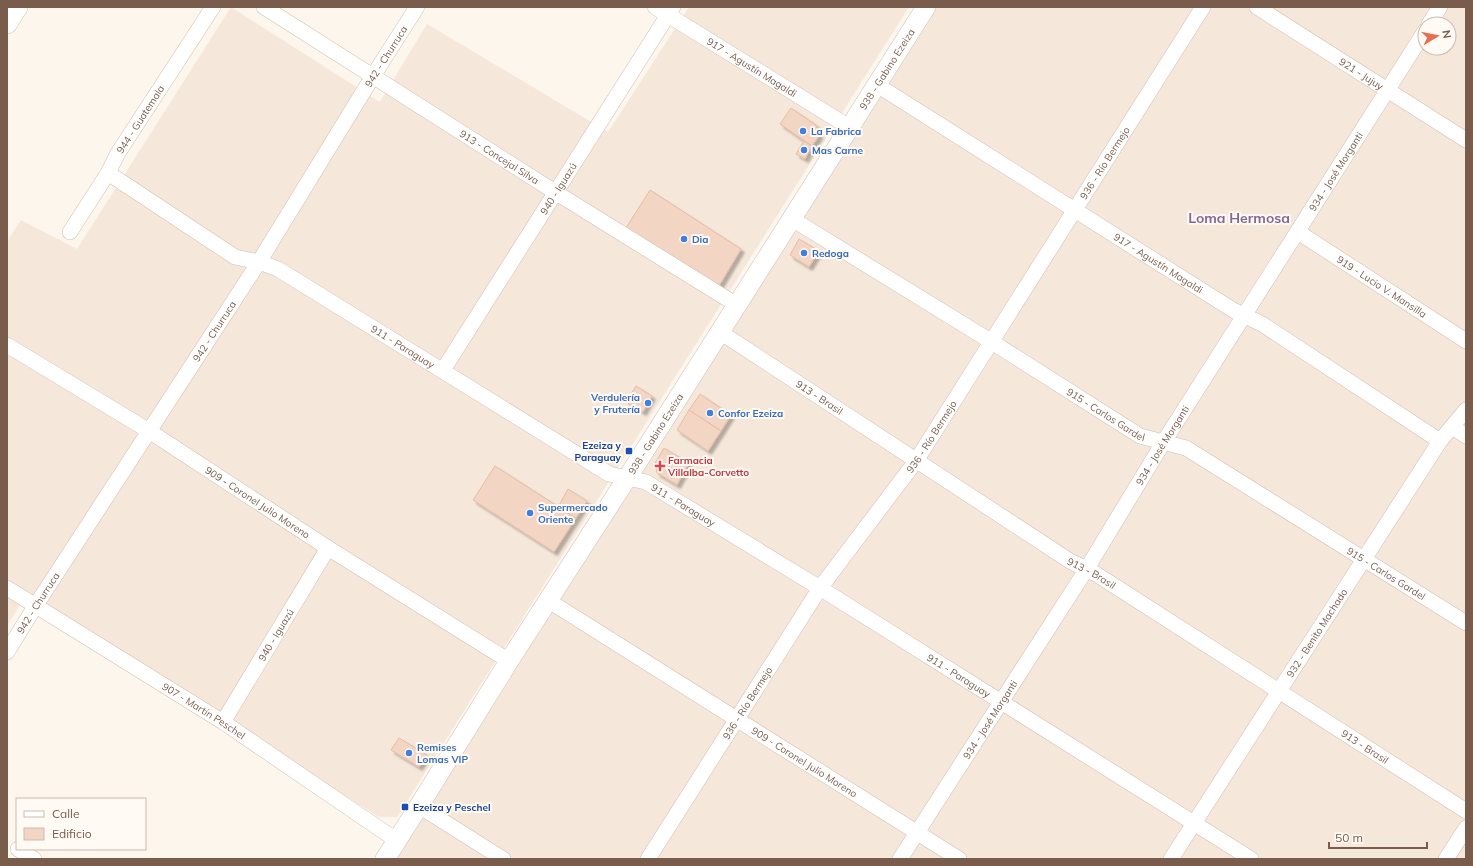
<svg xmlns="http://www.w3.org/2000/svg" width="1473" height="866" viewBox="0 0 1473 866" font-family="Mulish,sans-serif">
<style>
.residential{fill:#f5e8da;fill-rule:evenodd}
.building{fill:#f3d5c3;stroke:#e6bba3;filter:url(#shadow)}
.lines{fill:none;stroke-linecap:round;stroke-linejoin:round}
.minor-casing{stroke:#d1beb0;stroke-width:16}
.tertiary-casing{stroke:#d1beb0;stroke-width:20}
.secondary-casing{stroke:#d6c0b0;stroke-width:22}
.minor{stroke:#fff;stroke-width:15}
.tertiary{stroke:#fff;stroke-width:19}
.secondary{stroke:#fff;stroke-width:21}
.shop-dot{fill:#3f7fe0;stroke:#fffaf3;stroke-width:1.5}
.transit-dot{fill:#1a4fb4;stroke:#fffaf3;stroke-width:1.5}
.health-dot{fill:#e0444e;stroke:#fffaf3;stroke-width:1.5}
.labels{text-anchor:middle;stroke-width:4;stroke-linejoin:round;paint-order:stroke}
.street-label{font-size:10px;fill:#7a5c4d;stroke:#fffaf3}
.shop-label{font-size:10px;font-weight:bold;fill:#366cbe;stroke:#fffaf3;text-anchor:start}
.transit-label{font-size:10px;font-weight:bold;fill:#164399;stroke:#fffaf3;text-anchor:end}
.health-label{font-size:10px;font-weight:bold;fill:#be3a42;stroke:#fffaf3;text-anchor:start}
.district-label{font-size:14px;font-weight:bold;fill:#846695;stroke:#fffaf3}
</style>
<defs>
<filter id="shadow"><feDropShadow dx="3.5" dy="3.5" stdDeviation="1" flood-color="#0004"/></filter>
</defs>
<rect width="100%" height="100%" fill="#fdf6ec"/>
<g class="residential">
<polygon points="231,7 380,102 427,24 608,132 689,7 909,7 397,817 379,817 26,595 7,626 7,241 21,220 77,249"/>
<path d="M935,7H1466V859H393ZM1425,24H1449V48H1425Z"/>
</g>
<g class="building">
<polygon points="791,108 816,125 819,136 812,146 780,124"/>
<polygon points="804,141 812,146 805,159 796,154"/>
<polygon points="650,190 741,249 719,286 626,228"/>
<polygon points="799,239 819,251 809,267 790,255"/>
<polygon points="636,386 652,396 643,412 626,402"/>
<polygon points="700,394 731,415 721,431 689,410"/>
<polygon points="689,410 721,431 708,451 677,430"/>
<polygon points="664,448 689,463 677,485 657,473 655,463"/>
<polygon points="495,466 576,518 554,552 473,500"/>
<polygon points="568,489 587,501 576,518 558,507"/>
<polygon points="399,738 427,755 419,767 391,750"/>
</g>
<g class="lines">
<defs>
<g id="minor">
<path id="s1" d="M264,7L555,192L737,305"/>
<path id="s2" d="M655,7L849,127"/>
<path id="s3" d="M1257,7L1466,140"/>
<polyline points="1429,24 1440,7"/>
<path id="s4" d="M877,85L1233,310L1262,324L1440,441"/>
<path id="s5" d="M108,173L235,257L259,262L278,269L609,474L646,482L820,588L1251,859"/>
<path id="s6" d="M792,219L992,342L1140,436L1186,448L1466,623"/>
<path id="s7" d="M70,232L108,173L118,153L213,7"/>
<path id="s8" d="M1298,232L1466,341"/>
<path id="s9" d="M720,332L1070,561L1096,574L1466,811"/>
<path id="s10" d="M7,345L149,431L328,548L509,661"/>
<path id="s11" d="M443,370L673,7"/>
<polyline points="1452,427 1466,436"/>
<path id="s12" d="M7,588L223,722L396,840"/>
<path id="s13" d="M549,601L959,859"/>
<path id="s14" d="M7,652L36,605L259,262L373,76L417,7"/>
<path id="s15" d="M223,722L328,548"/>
<polyline points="419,806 503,859"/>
<polyline points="18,849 34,859"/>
<path id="s16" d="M648,859L820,588L916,461L1203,7"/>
<path id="s17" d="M900,859L1086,570L1163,443L1425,31"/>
<path id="s18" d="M1171,859L1440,441L1466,410"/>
<polyline points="1446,859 1466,828"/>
</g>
<g id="tertiary">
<path id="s19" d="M385,859L419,806L509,661L640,458L926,7"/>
</g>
<polyline id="secondary" points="7,23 17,7"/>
</defs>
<use href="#minor" class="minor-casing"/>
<use href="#tertiary" class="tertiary-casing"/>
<use href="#secondary" class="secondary-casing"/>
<use href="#minor" class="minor"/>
<use href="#tertiary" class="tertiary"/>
<use href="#secondary" class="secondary"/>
</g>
<g class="shop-dot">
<circle cx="803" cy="131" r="4"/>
<circle cx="804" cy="150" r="4"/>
<circle cx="684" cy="239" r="4"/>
<circle cx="804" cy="253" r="4"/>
<circle cx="648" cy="403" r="4"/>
<circle cx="710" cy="413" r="4"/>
<circle cx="530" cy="513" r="4"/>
<circle cx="409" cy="753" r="4"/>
</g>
<g class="transit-dot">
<rect x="625" y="447" width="8" height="8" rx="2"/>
<rect x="401" y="803" width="8" height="8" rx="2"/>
</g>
<path class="health-dot" d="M658 460h4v4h4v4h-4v4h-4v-4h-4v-4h4z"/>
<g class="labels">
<g class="street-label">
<text dy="4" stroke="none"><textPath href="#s14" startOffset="706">942 - Churruca</textPath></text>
<text dy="4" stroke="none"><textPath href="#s2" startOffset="114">917 - Agustín Magaldi</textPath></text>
<text dy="4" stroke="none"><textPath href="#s19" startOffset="936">938 - Gabino Ezeiza</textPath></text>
<text dy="4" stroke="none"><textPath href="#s3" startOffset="124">921 - Jujuy</textPath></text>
<text dy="4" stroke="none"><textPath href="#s7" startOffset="133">944 - Guatemala</textPath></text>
<text dy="4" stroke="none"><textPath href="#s1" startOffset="279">913 - Concejal Silva</textPath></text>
<text dy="4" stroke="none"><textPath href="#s16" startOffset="833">936 - Río Bermejo</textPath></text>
<text dy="4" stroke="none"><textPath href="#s17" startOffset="814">934 - José Morganti</textPath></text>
<text dy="4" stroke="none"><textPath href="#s11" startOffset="215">940 - Iguazú</textPath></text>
<text dy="4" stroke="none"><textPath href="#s4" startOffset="333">917 - Agustín Magaldi</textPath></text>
<text dy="4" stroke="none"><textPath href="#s8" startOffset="100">919 - Lucio V. Mansilla</textPath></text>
<text dy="4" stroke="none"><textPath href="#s14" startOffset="382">942 - Churruca</textPath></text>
<text dy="4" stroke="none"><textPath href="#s5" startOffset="344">911 - Paraguay</textPath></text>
<text dy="4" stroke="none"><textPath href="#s9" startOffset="119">913 - Brasil</textPath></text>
<text dy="4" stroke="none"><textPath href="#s6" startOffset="370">915 - Carlos Gardel</textPath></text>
<text dy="4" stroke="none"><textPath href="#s19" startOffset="504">938 - Gabino Ezeiza</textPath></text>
<text dy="4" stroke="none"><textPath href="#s16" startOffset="509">936 - Río Bermejo</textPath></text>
<text dy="4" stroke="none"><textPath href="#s17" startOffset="490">934 - José Morganti</textPath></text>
<text dy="4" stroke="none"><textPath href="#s10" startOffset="296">909 - Coronel Julio Moreno</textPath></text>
<text dy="4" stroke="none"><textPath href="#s5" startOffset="668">911 - Paraguay</textPath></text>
<text dy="4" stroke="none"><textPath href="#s9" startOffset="443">913 - Brasil</textPath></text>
<text dy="4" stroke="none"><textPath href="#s6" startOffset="694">915 - Carlos Gardel</textPath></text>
<text dy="4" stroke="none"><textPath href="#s14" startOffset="58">942 - Churruca</textPath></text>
<text dy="4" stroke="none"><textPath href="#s18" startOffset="269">932 - Benito Machado</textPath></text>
<text dy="4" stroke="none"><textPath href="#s15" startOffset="102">940 - Iguazú</textPath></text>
<text dy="4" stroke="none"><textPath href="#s5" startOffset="992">911 - Paraguay</textPath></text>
<text dy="4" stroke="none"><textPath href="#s16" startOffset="185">936 - Río Bermejo</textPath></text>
<text dy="4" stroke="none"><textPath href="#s12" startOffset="232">907 - Martín Peschel</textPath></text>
<text dy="4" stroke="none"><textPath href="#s17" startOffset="166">934 - José Morganti</textPath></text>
<text dy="4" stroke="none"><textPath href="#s9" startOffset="767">913 - Brasil</textPath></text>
<text dy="4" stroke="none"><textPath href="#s13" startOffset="302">909 - Coronel Julio Moreno</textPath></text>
</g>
<g class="shop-label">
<text x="811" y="135">La Fabrica</text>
<text x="812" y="154">Mas Carne</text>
<text x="692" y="243">Dia</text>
<text x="812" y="257">Redoga</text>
<text x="640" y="401" text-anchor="end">Verdulería<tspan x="640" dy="12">y Frutería</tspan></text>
<text x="718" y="417">Confor Ezeiza</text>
<text x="538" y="511">Supermercado<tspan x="538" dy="12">Oriente</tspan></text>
<text x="417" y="751">Remises<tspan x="417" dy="12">Lomas VIP</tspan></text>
</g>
<g class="transit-label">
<text x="621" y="449">Ezeiza y<tspan x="621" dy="12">Paraguay</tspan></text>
<text x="413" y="811" text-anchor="start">Ezeiza y Peschel</text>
</g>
<g class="health-label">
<text x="668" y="464">Farmacia<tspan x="668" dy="12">Villalba-Corvetto</tspan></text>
</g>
<g class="district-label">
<text x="1239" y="223">Loma Hermosa</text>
</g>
</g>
<rect width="1473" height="866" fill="none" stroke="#7a5c4d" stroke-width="16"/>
<rect x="16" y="798" width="130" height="52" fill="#fffaf3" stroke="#cabbb1"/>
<rect x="24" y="811" width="20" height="6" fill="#ffffff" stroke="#cabbb1"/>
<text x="52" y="818" font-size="12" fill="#7a5c4d">Calle</text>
<rect x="24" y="828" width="20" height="12" fill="#f3d5c3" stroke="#cabbb1"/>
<text x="52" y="838" font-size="12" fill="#7a5c4d">Edificio</text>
<g transform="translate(1437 36) rotate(80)"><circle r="19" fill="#fffaf3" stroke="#cabbb1"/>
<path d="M0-3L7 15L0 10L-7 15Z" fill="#e76f51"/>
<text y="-6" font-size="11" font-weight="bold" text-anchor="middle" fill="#7a5c4d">N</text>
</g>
<path d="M1329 842v6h98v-6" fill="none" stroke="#7a5c4d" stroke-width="2"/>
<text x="1335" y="842" font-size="12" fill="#7a5c4d" stroke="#fffaf3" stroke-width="3" paint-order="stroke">50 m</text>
</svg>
